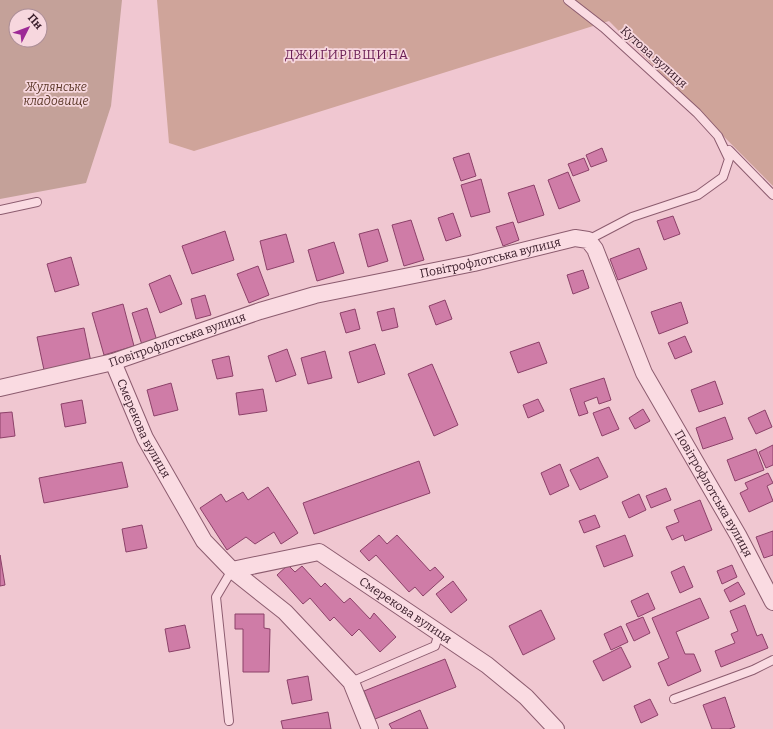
<svg xmlns="http://www.w3.org/2000/svg" width="773" height="729" viewBox="0 0 773 729" font-family="Bitter,serif">
<style>
.green{fill:#cfa49a}
.cemetery{fill:#c4a199;fill-rule:evenodd}
.building{fill:#cf7ca7;stroke:#8c4169}
.lines{fill:none;stroke-linecap:round;stroke-linejoin:round}
.lane-casing{stroke:#8c5c6f;stroke-width:10}
.street-casing{stroke:#8c5c6f;stroke-width:18}
.lane{stroke:#fadbe2;stroke-width:8}
.street{stroke:#fadbe2;stroke-width:16}
.labels{text-anchor:middle;stroke-width:3.5;stroke-linejoin:round;paint-order:stroke}
.street-label{font-size:12px;fill:#3c202d;stroke:#f7d7de}
.park-label{font-size:12px;font-style:italic;fill:#593626;stroke:#f7d7de}
.neighbourhood-label{font-size:13px;letter-spacing:1px;fill:#6a1e55;stroke:#f7d7de}
</style>
<rect width="100%" height="100%" fill="#f0c7d1"/>
<polygon class="green" points="157,0 773,0 773,186 609,21 194,151 169,143"/>
<path class="cemetery" d="M0,0H122L111,106L86,183L0,199ZM16,16H40V40H16Z"/>
<g class="building">
<polygon points="602,148 607,161 591,167 586,155"/>
<polygon points="469,153 476,176 461,181 453,158"/>
<polygon points="584,158 589,170 573,176 568,164"/>
<polygon points="568,172 580,201 559,209 548,180"/>
<polygon points="481,179 490,212 471,217 461,185"/>
<polygon points="534,185 544,215 518,223 508,193"/>
<polygon points="453,213 461,236 446,241 438,218"/>
<polygon points="673,216 680,234 664,240 657,221"/>
<polygon points="411,220 424,260 404,266 392,225"/>
<polygon points="513,222 519,240 503,246 496,227"/>
<polygon points="378,229 388,261 368,267 359,234"/>
<polygon points="225,231 234,260 192,274 182,246"/>
<polygon points="286,234 294,262 267,270 260,241"/>
<polygon points="334,242 344,273 317,281 308,250"/>
<polygon points="639,248 647,269 618,280 610,259"/>
<polygon points="71,257 79,285 55,292 47,264"/>
<polygon points="258,266 269,295 249,303 237,274"/>
<polygon points="583,270 589,288 573,294 567,275"/>
<polygon points="170,275 182,304 160,313 149,284"/>
<polygon points="205,295 211,315 196,319 191,299"/>
<polygon points="445,300 452,319 436,325 429,306"/>
<polygon points="681,302 688,323 659,334 651,312"/>
<polygon points="123,304 134,346 104,355 92,313"/>
<polygon points="147,308 157,341 142,345 132,313"/>
<polygon points="394,308 398,327 382,331 377,312"/>
<polygon points="355,309 360,329 346,333 340,313"/>
<polygon points="84,328 91,362 44,370 37,337"/>
<polygon points="685,336 692,352 675,359 668,343"/>
<polygon points="539,342 547,363 518,373 510,352"/>
<polygon points="375,344 385,374 358,383 349,352"/>
<polygon points="287,349 296,375 276,382 268,356"/>
<polygon points="325,351 332,378 308,384 301,358"/>
<polygon points="229,356 233,376 217,379 212,360"/>
<polygon points="432,364 458,425 434,436 408,374"/>
<polygon points="604,378 611,400 599,404 597,397 584,402 588,413 579,416 570,389"/>
<polygon points="715,381 723,404 699,412 691,390"/>
<polygon points="171,383 178,410 154,416 147,390"/>
<polygon points="263,389 267,411 239,415 236,393"/>
<polygon points="538,399 544,411 528,418 523,405"/>
<polygon points="82,400 86,423 65,427 61,404"/>
<polygon points="609,407 619,429 602,436 593,413"/>
<polygon points="643,409 650,421 635,429 629,418"/>
<polygon points="765,410 772,427 756,434 748,418"/>
<polygon points="12,412 15,436 0,438 0,413"/>
<polygon points="725,417 733,439 703,449 696,428"/>
<polygon points="773,445 773,465 766,468 759,452"/>
<polygon points="756,449 764,470 735,481 727,460"/>
<polygon points="598,457 608,477 580,490 570,470"/>
<polygon points="419,461 430,493 314,534 303,503"/>
<polygon points="122,462 128,487 44,503 39,478"/>
<polygon points="560,464 569,486 550,495 541,473"/>
<polygon points="768,473 773,483 767,486 773,501 749,512 740,493 748,489 745,483"/>
<polygon points="268,487 298,533 281,544 274,532 255,544 246,537 227,550 200,508 221,494 226,502 243,492 248,500"/>
<polygon points="666,488 671,500 651,508 646,496"/>
<polygon points="639,494 646,510 629,518 622,502"/>
<polygon points="700,500 712,530 685,541 683,535 672,540 666,527 679,522 674,510"/>
<polygon points="595,515 600,527 584,533 579,521"/>
<polygon points="142,525 147,548 126,552 122,529"/>
<polygon points="773,531 773,555 764,558 756,537"/>
<polygon points="379,535 387,544 397,535 430,571 435,567 444,577 423,596 415,587 409,592 376,555 369,561 360,551"/>
<polygon points="625,535 633,556 604,567 596,546"/>
<polygon points="0,555 5,585 0,586"/>
<polygon points="288,565 295,572 302,566 321,587 325,583 344,603 350,598 370,619 374,613 396,637 380,652 359,629 352,636 334,617 330,621 310,598 303,604 277,575"/>
<polygon points="732,565 737,577 722,584 717,571"/>
<polygon points="684,566 693,587 680,593 671,572"/>
<polygon points="453,581 467,600 451,613 436,594"/>
<polygon points="738,582 745,594 730,602 724,590"/>
<polygon points="648,593 655,609 638,617 631,601"/>
<polygon points="700,598 709,618 676,632 685,654 694,654 701,671 668,686 658,663 669,658 652,618"/>
<polygon points="745,605 757,636 762,634 768,648 721,667 715,651 735,643 731,634 738,631 730,611"/>
<polygon points="541,610 555,639 523,655 509,626"/>
<polygon points="235,614 264,614 264,628 270,629 269,672 243,672 243,629 235,629"/>
<polygon points="643,617 650,633 634,641 626,624"/>
<polygon points="185,625 190,648 169,652 165,629"/>
<polygon points="621,626 628,642 611,650 604,634"/>
<polygon points="621,647 631,667 603,681 593,661"/>
<polygon points="445,659 456,687 375,719 364,691"/>
<polygon points="308,676 312,700 292,704 287,680"/>
<polygon points="725,697 735,727 729,729 712,729 703,705"/>
<polygon points="650,699 658,715 641,723 634,706"/>
<polygon points="420,710 428,729 392,729 389,724"/>
<polygon points="328,712 331,729 283,729 281,721"/>
</g>
<g class="lines">
<defs>
<g id="lane">
<polyline points="568,0 604,28 697,113 718,136 729,159 723,177 698,195 632,217 588,240"/>
<polyline points="729,150 773,195"/>
<polyline points="0,210 37,202"/>
<polyline points="351,682 435,646 439,633"/>
<polyline points="674,699 753,670 773,660"/>
<polyline points="229,721 216,597 232,570"/>
</g>
<g id="street">
<path id="s1" d="M113,362L145,438L204,541L232,570L285,612L351,682L370,729"/>
<path id="s2" d="M0,388L113,362L260,311L315,295L474,263L575,238L588,240L595,249L644,373L738,535L773,602"/>
<path id="s3" d="M232,570L319,552L487,665L526,697L556,729"/>
</g>
</defs>
<use href="#lane" class="lane-casing"/>
<use href="#street" class="street-casing"/>
<use href="#lane" class="lane"/>
<use href="#street" class="street"/>
</g>
<g class="labels">
<g class="street-label">
<text transform="translate(654 57) rotate(42)" y="4">Кутова вулиця</text>
<text dy="4" stroke="none"><textPath href="#s2" startOffset="508">Повітрофлотська вулиця</textPath></text>
<text dy="4" stroke="none"><textPath href="#s2" startOffset="184">Повітрофлотська вулиця</textPath></text>
<text dy="4" stroke="none"><textPath href="#s1" startOffset="73">Смерекова вулиця</textPath></text>
<text dy="4" stroke="none"><textPath href="#s2" startOffset="892">Повітрофлотська вулиця</textPath></text>
<text dy="4" stroke="none"><textPath href="#s3" startOffset="193">Смерекова вулиця</textPath></text>
</g>
<g class="park-label">
<text x="56" y="91">Жулянське<tspan x="56" dy="14">кладовище</tspan></text>
</g>
<g class="neighbourhood-label">
<text x="347" y="59">ДЖИҐИРІВЩИНА</text>
</g>
</g>
<g transform="translate(28 28) rotate(48)"><circle r="19" fill="#f7d7de" stroke="#ac8e97"/>
<path d="M0-3L7 15L0 10L-7 15Z" fill="#9d2a96"/>
<text y="-6" font-size="11" font-weight="bold" text-anchor="middle" fill="#3c202d">Пн</text>
</g>
</svg>
